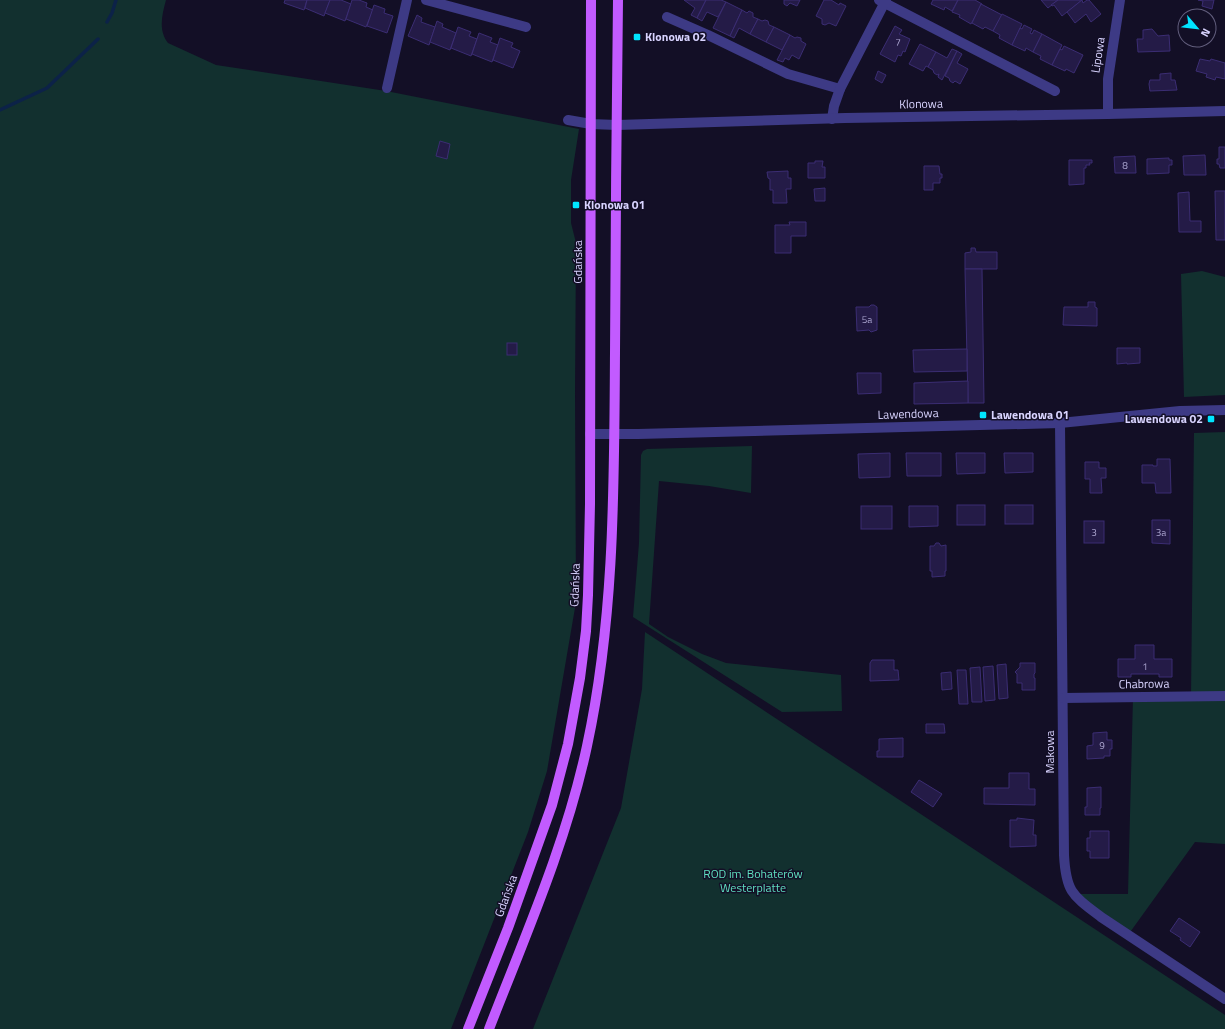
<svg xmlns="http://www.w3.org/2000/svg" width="1225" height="1029" viewBox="0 0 1225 1029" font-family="'Titillium Web',sans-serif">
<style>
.green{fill:#12302f}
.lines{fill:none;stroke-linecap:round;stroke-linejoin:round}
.stream{stroke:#0c2248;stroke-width:3.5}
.building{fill:#241b47;stroke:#3b2d73}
.minor{stroke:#3d3a85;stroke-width:10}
.major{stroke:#c25bff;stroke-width:10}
.poi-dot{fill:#00e5ff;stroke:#130f26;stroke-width:1.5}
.labels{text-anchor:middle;stroke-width:3;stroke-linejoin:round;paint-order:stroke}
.number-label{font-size:10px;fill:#aca6d1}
.poi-label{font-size:12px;font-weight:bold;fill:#d9d4ff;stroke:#130f26;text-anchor:start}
.street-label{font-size:12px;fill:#d9d4ff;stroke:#130f26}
.park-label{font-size:12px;fill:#5fe0c0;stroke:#130f26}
</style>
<rect width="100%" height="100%" fill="#130f26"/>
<g class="green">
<path d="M0,0H166C162,15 158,30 168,43L216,65L386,91L579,129L571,180V223L576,243L575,394L576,602L547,771L528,832L451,1029H0Z"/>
<polygon points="1202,271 1225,277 1225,395 1184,397 1181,274"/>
<polygon points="1225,432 1225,844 1195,842 1128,935 1073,894 1128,894 1133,697 1191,696 1194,433"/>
<polygon points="752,446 751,493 709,486 659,481 649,624 668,637 702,654 726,663 841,675 842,711 782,712 633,617 639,543 641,455 643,451 647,449"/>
<polygon points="645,632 1225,1015 1225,1029 533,1029 621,808 642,689"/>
</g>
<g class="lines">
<g class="stream">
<polyline points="107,22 112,13 116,0"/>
<polyline points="0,110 47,88 98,39"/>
</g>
</g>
<g class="building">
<polygon points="285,0 307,0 304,10 284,3"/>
<polygon points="307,0 330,0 324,16 305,8"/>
<polygon points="330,0 341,0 351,4 345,21 325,13"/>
<polygon points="352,0 359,0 367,3 366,7 373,10 366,27 346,19"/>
<polygon points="684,0 706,0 697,18 691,15 695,8"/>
<polygon points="706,0 721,0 726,2 718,17 707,12 702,21 697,18"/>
<polygon points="784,0 800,0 797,6 790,3 787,6 784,4"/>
<polygon points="824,0 831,0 839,5 840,3 846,6 836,26 829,23 825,25 822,24 822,19 816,16"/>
<polygon points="933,0 958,0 952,11 945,7 944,10 931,4"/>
<polygon points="958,0 975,0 982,4 971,24 959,17 960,15 952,12"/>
<polygon points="1041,0 1058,0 1048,8"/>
<polygon points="1058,0 1082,0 1062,16 1054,5 1052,6 1051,5"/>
<polygon points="1082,0 1083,3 1087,0 1089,0 1101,14 1091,22 1086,14 1075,23 1067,12"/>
<polygon points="1198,0 1214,0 1212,9 1202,6 1203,1"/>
<polygon points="726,2 742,10 730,36 713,28"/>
<polygon points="981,4 1002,15 993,31 985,27 983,29 972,23"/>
<polygon points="374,5 385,9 384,13 393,16 387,33 367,26"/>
<polygon points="742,10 747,13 749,11 753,13 753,17 758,19 750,34 739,28 734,38 730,36"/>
<polygon points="1002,14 1022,24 1012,45 999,38 1000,35 993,31"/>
<polygon points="417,15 422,18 421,22 435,27 429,45 408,36"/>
<polygon points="758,19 762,21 765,20 768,21 769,25 774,27 766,42 750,34"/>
<polygon points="437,21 443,24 442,27 456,33 450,50 430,42"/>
<polygon points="1024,25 1032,29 1030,33 1032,34 1034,30 1042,34 1033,52 1026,48 1025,51 1012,45 1020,28 1022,29"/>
<polygon points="895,26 902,30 899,34 910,39 905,52 903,51 901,56 898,55 895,62 880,54"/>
<polygon points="458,27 471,32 469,36 477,39 471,56 451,48"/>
<polygon points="774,27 790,35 782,50 766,42"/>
<polygon points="1152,29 1158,36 1169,35 1170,51 1138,52 1137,39 1143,39 1143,30"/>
<polygon points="479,33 492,38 490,42 498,45 492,62 472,54"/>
<polygon points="1042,34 1062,45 1052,65 1040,59 1041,56 1033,52"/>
<polygon points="790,35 795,38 797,37 801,38 801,41 806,44 799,59 792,55 789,60 785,58 783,62 777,60"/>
<polygon points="500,38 513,43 511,47 520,51 513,68 493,60"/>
<polygon points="920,44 936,52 928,67 926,66 923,71 909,64"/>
<polygon points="1064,46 1083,55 1074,73 1066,69 1065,71 1052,65 1060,49 1062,50"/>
<polygon points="952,49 957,51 942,80 938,77 939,74 937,75 934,73 933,70 928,67 936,52 947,58"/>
<polygon points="957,51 962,54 957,63 968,69 960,84 955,81 953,83 950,81 949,78 945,76"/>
<polygon points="1200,59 1210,61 1211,59 1225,63 1225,79 1216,77 1215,80 1206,77 1207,74 1196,71"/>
<polygon points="878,71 886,75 882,83 875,79"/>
<polygon points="1171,73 1171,80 1175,80 1177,90 1150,91 1149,84 1150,80 1160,80 1160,74"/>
<polygon points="440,141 450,144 447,159 436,156"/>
<polygon points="1219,147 1225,147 1225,168 1220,168 1219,164 1217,164 1217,159 1219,159"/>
<polygon points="1205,155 1206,175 1184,175 1183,156"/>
<polygon points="1135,156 1136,173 1115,173 1114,157"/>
<polygon points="1169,158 1169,160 1172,160 1172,165 1169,165 1169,173 1147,174 1147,159"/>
<polygon points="1069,160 1092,160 1092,163 1089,163 1090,165 1086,165 1086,168 1084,168 1084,184 1069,185"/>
<polygon points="815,161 823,161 822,167 825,167 825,178 808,178 808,163 815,163"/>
<polygon points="924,166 939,166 940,174 942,174 942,178 940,178 940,183 933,183 933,190 924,190"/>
<polygon points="788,171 788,178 791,178 791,189 786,189 787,203 773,203 773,190 770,190 770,179 768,178 767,172"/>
<polygon points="825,188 825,201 815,201 814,189"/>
<polygon points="1215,191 1225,191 1225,240 1216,240"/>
<polygon points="1189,192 1190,221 1201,221 1201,232 1179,232 1178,193"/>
<polygon points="789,222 806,222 806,236 791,236 791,253 775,253 775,225 790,225"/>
<polygon points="971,248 975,248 976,252 997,252 997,269 965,269 965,253 971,252"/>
<polygon points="965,269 982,269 984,403 968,403"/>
<polygon points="1088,302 1095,302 1095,307 1097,308 1097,326 1063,325 1064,307 1088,307"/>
<polygon points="871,305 874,305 877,307 877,330 871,332 869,330 857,331 856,307 869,307"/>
<rect x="507" y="343" width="10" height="12"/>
<polygon points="1117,348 1140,348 1140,363 1127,364 1127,363 1117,364"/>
<polygon points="967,349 967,371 914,372 913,350"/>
<polygon points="857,373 881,373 881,393 858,394"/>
<polygon points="968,381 968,403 914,404 914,383"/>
<polygon points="890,453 890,477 859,478 858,454"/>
<polygon points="906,453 941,453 941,476 907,476"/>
<polygon points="956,453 985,453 985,473 957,474"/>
<polygon points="1004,453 1033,453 1033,472 1005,473"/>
<polygon points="1157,459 1170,459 1171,493 1156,493 1155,483 1142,483 1142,465 1153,465 1153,466 1157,466"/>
<polygon points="1085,462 1099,462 1099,468 1106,468 1106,478 1101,478 1102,493 1090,493 1090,479 1085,479"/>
<rect x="957" y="505" width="28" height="20"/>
<rect x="1005" y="505" width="28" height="19"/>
<rect x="861" y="506" width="31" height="23"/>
<polygon points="909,506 938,506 938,526 909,527"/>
<polygon points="1152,520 1170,520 1170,544 1152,543"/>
<rect x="1084" y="521" width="20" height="22"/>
<polygon points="936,543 939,543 941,546 946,545 946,571 945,571 945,576 932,577 932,571 930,571 930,546 934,546"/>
<polygon points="1135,645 1154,645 1154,659 1172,659 1172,677 1159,677 1159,674 1131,674 1131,677 1118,677 1118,659 1135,659"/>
<polygon points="872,660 894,660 894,670 898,670 899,680 870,681 870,663"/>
<polygon points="1020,663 1035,663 1035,673 1034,674 1034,678 1035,678 1035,690 1022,690 1022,683 1017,683 1017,674 1015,672 1020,667"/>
<polygon points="1006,664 1008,698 999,699 997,665"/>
<polygon points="993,666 995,700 985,701 983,667"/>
<polygon points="980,667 982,702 972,702 970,668"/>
<polygon points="957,670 966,670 968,704 959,704"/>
<polygon points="951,672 952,689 942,690 941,673"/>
<polygon points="926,724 944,724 945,733 926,733"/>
<polygon points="1107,732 1107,740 1112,740 1112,749 1110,749 1110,756 1104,756 1104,758 1087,759 1087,746 1093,745 1093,733"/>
<polygon points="903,738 903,757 877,757 877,751 879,751 879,739"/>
<polygon points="1009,773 1029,773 1029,789 1035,789 1035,805 984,804 984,788 1009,788"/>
<polygon points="919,780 942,794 933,807 911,792"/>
<polygon points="1101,787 1101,808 1100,808 1100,815 1085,815 1085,807 1087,807 1087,788"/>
<polygon points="1017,818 1034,820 1033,835 1036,835 1036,846 1010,847 1010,820 1017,820"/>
<polygon points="1090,831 1109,831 1109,858 1090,858 1090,851 1087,851 1087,838 1090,838"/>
<polygon points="1179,918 1200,932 1190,947 1180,940 1181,938 1170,931"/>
</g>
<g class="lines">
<g class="minor">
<polyline points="426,0 526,27"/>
<polyline points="879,0 1055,91"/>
<polyline points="667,17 708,35 788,74 840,89"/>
<polyline points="387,88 407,0"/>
<polyline points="1108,114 1108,79 1120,0"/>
<polyline points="832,119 834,106 840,89 886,0"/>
<polyline points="568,120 591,124 617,125 845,118 1108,114 1225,111"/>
<path d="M1060,423L1064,855C1066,892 1072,895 1101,917L1225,999"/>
<polyline points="590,434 638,434 1060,423 1180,411 1225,410"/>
<polyline points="1063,698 1225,696"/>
</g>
<g class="major">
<polyline points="468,1029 508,928 552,805 568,744 580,678 586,631 588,595 590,504 591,0"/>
<path d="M489,1029C525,936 566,844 587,746C615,617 614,484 615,353C615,235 617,118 618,0"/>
</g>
</g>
<g class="poi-dot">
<rect x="633" y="33" width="8" height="8" rx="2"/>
<rect x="572" y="201" width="8" height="8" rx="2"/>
<rect x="979" y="411" width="8" height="8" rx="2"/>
<rect x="1207" y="415" width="8" height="8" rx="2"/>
</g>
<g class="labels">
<g class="number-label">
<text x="898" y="46">7</text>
<text x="1125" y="169">8</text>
<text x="867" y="323">5a</text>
<text x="1094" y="536">3</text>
<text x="1161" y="536">3a</text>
<text x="1145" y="670">1</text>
<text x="1102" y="749">9</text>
</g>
<g class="poi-label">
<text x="645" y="41">Klonowa 02</text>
<text x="584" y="209">Klonowa 01</text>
<text x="991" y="419">Lawendowa 01</text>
<text x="1203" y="423" text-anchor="end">Lawendowa 02</text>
</g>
<g class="street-label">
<text transform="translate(1098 55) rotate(-81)" y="4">Lipowa</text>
<text transform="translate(921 104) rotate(-1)" y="4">Klonowa</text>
<text transform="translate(578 262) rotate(-90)" y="4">Gdańska</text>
<text transform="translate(908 414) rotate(-2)" y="4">Lawendowa</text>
<text transform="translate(575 585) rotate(-88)" y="4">Gdańska</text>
<text transform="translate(1144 684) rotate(-1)" y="4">Chabrowa</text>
<text transform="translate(1050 752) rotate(-90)" y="4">Makowa</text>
<text transform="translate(506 896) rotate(-70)" y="4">Gdańska</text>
</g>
<g class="park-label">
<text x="753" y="878">ROD im. Bohaterów<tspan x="753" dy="14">Westerplatte</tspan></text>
</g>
</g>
<g transform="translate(1197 28) rotate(118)"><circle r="19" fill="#130f26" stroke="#625e7d"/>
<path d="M0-3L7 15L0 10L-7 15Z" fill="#00e5ff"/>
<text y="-6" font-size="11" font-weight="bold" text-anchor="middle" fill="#d9d4ff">N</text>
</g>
</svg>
